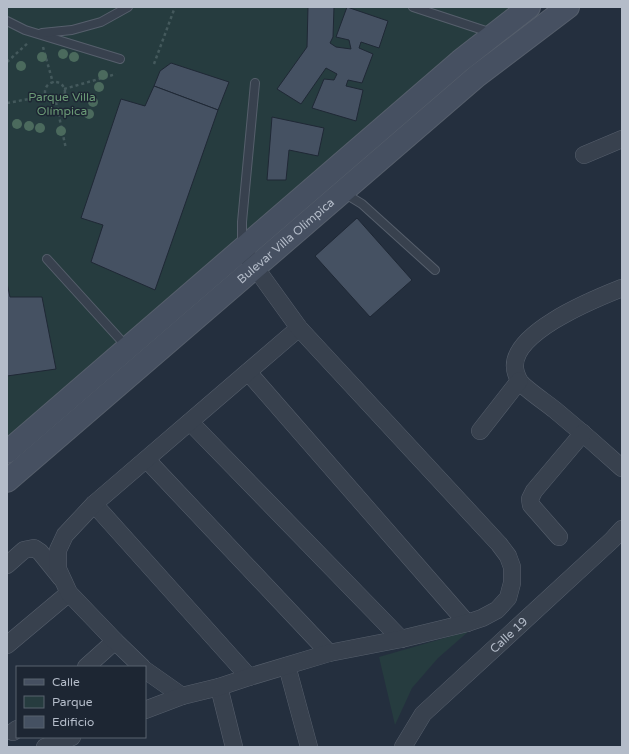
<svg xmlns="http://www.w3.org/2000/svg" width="629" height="754" viewBox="0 0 629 754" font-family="'Varela Round',sans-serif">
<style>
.green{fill:#263c3f}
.building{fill:#455162;stroke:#1f2835}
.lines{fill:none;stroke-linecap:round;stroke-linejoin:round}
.service-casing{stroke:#565f6c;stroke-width:10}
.minor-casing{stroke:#565f6c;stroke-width:18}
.secondary-casing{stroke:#565f6c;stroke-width:24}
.path{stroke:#44595c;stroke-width:2.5;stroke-dasharray:3 3;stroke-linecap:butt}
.service{stroke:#38414e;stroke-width:8}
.minor{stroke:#38414e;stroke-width:17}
.secondary{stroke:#465061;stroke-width:22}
.tree{fill:#4b6a5d}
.labels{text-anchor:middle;stroke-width:3;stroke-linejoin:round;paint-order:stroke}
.park-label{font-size:12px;fill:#6b9a76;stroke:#1d2633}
.street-label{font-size:12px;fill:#b4bcc9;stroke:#1d2633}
</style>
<rect width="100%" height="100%" fill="#242f3e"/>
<g class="green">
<polygon points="7,7 511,7 7,440"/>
<polygon points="469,631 438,658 412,688 395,725 379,657"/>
</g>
<g class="building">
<polygon points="308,7 334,7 333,37 330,43 336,47 351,49 349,40 336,37 347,7 388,21 379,48 361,42 359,48 373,54 362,83 348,80 346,86 363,90 356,121 312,108 324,79 334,80 337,74 326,68 301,104 277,89 307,47"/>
<polygon points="171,63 229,82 218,110 154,86 160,71"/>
<polygon points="154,86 218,110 155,290 91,262 103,225 81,218 121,99 145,106"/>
<polygon points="272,117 324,128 318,156 289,150 286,180 267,180"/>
<polygon points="357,218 412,280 370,317 315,256"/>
<polygon points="7,283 10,297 42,297 56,369 7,376"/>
</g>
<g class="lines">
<defs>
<g id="service">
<polyline points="413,7 492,33"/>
<polyline points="7,21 25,30 120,59"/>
<polyline points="42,33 72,30 101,22 128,7"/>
<polyline points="344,193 362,204 435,270"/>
<polyline points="242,244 242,222 255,83"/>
<polyline points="47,259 127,347"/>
</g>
<g id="minor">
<polyline points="584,155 622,139"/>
<path d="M622,288C594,299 504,335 516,373C517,376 518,379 520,382C527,390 545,402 555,410C578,429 600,448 622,468"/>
<polyline points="248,372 467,623"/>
<polyline points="190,422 401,639"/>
<polyline points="480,431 519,381"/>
<polyline points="147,460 329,653"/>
<polyline points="94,504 249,677"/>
<polyline points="559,537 531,505 530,499 534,491 583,433"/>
<polyline points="7,565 24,550 34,548 40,552 61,578"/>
<polyline points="7,645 69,593"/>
<polyline points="287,666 309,747"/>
<polyline points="86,667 115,641"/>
<polyline points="142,667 115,641 69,593 58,569 58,550 65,535 94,504 299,328"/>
<polyline points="145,670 182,696"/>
<polyline points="219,687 234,747"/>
<polyline points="145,710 182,696 219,687 249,677 329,653 401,639 467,623 482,618 497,610 508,598 512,583 512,567 508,556 499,544 299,328 242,249"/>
<polyline points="13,732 17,729"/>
<polyline points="45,747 72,737"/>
<path id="s1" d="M403,747L423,714L612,540L622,529"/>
</g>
<g id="secondary">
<polyline points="7,452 460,61 529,7"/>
<path id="s2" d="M7,481L477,76L568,7"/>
</g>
</defs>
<use href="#service" class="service-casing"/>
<use href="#minor" class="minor-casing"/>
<use href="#secondary" class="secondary-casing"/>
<g class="path">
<polyline points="43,47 53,83"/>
<polyline points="7,62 29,42"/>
<polyline points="154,64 175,7"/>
<circle cx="55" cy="92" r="10"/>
<polyline points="64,89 116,74"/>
<polyline points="56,102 66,149"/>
<polyline points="7,103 46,96"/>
</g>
<use href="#service" class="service"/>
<use href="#minor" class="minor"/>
<use href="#secondary" class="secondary"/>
</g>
<g class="tree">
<circle cx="63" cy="54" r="5"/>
<circle cx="42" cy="57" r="5"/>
<circle cx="74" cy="57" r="5"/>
<circle cx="21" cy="66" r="5"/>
<circle cx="103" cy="75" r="5"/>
<circle cx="99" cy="87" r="5"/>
<circle cx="93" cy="102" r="5"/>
<circle cx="89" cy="114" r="5"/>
<circle cx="17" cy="124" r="5"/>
<circle cx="29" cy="126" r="5"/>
<circle cx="40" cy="128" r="5"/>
<circle cx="61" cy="131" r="5"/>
</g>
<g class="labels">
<g class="park-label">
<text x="62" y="101">Parque Villa<tspan x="62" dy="14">Olímpica</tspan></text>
</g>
<g class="street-label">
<text dy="4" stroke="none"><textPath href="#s2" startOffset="368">Bulevar Villa Olímpica</textPath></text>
<text dy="4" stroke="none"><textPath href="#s1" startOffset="155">Calle 19</textPath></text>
</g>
</g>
<rect width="629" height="754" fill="none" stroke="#b4bcc9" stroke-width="16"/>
<rect x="16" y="666" width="130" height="72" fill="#1d2633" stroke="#59626f"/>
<rect x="24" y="679" width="20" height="6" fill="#465061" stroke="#59626f"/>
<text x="52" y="686" font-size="12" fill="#b4bcc9">Calle</text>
<rect x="24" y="696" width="20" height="12" fill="#263c3f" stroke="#59626f"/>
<text x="52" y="706" font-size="12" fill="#b4bcc9">Parque</text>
<rect x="24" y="716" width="20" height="12" fill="#455162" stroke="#59626f"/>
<text x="52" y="726" font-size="12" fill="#b4bcc9">Edificio</text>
</svg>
